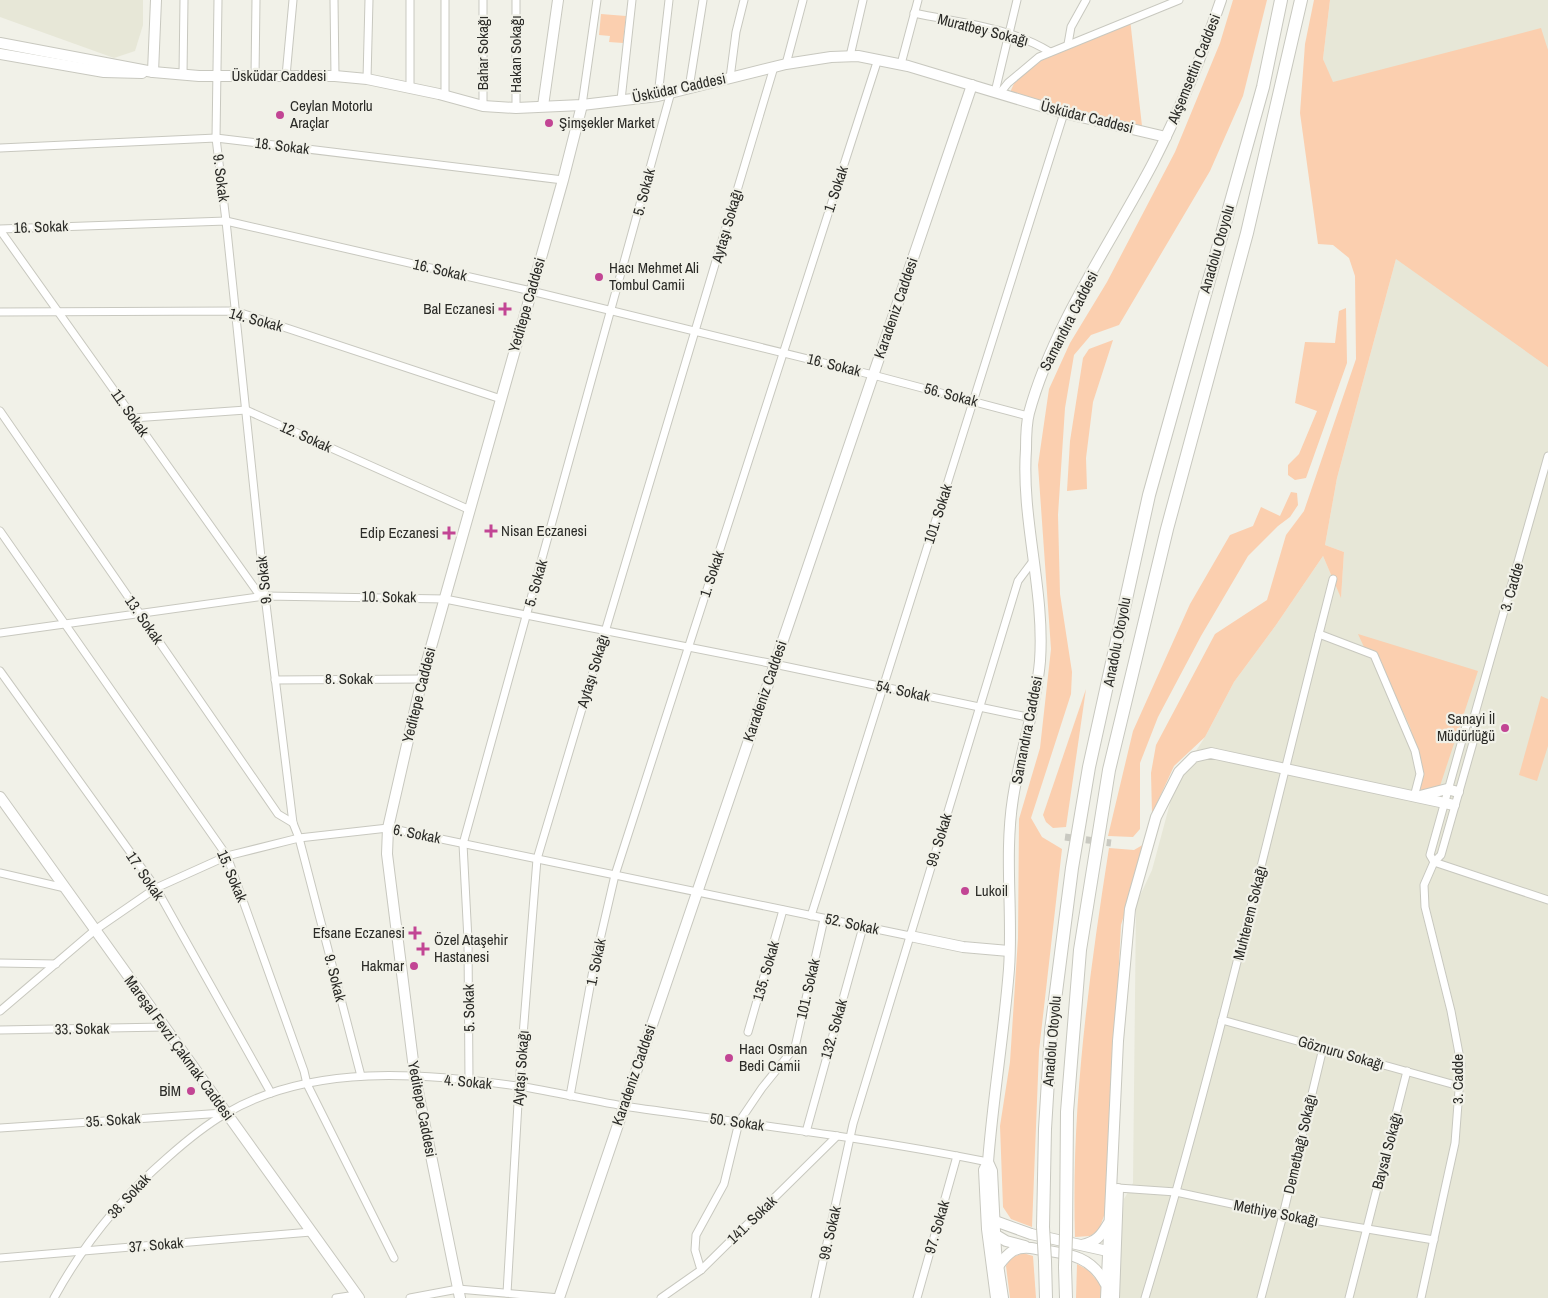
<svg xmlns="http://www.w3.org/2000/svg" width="1548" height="1298" viewBox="0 0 1548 1298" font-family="'Archivo Narrow',sans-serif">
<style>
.built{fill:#e7e7d7}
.green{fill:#fbcfaf}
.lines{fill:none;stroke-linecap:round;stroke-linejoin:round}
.street-tunnel{stroke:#c9c9c1;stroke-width:7;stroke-dasharray:7 3.5;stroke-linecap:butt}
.street-casing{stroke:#c8c8bf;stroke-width:9}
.secondary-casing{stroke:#c8c8bf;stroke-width:12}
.highway-casing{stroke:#c8c8bf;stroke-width:14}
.street{stroke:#fff;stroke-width:7}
.secondary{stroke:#fff;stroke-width:10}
.highway{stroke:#fff;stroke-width:12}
.highway-bridge-casing{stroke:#c8c8bf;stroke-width:14;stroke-linecap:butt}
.highway-bridge{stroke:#fff;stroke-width:12}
.poi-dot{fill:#c24594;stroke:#f1f1e8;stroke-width:2}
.labels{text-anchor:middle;stroke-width:4.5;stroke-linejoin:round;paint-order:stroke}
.street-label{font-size:15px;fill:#2b2b27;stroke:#f1f1e8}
.poi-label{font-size:15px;fill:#2b2b27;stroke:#f1f1e8;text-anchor:start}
</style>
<rect width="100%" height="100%" fill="#f1f1e8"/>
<g class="built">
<polygon points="0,0 143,0 143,25 135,51 114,58 0,17"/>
<polygon points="1330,0 1548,0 1548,1298 1118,1298 1119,1252 1124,1199 1133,1183 1136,904 1152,870 1176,781 1205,737 1234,682 1276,625 1323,556 1341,597 1344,552 1325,545 1337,478 1396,259 1323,59"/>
</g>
<g class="green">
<polygon points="1233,0 1267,0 1243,96 1210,171 1119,325 1091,335 1074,355 1065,408 1058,515 1060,594 1072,672 1071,694 1031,818 1042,837 1062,849 1039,1051 1032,1227 1011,1219 1003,1207 1000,1126 1010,1062 1018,938 1019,819 1040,748 1051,649 1038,465 1049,389 1070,343 1107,282 1175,152 1220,43"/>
<polygon points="1314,0 1330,0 1323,59 1333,82 1541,28 1548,50 1548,367 1396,259 1337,478 1325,545 1344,552 1341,598 1323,556 1276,625 1234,682 1205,737 1174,766 1152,814 1151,773 1156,745 1215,634 1267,600 1286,535 1304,511 1356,359 1355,276 1349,258 1333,245 1318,244 1300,113 1305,44"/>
<polygon points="601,14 626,16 623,43 609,42 610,36 599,35"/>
<path d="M1130,19L1142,126L1010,93C1023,52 1094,32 1130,19Z"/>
<polygon points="1346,308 1347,363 1306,478 1295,480 1288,475 1288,465 1299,454 1317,411 1295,403 1305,342 1335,343 1339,311"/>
<polygon points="1113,340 1093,402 1086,458 1087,489 1067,491 1070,441 1083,358 1089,349"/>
<polygon points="1291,492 1297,493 1298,505 1290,517 1278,526 1248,556 1201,636 1158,717 1140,763 1140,829 1133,837 1108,836 1133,731 1190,604 1230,535 1253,526 1261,507 1280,516"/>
<polygon points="1358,634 1478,671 1440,786 1419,793 1423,773 1410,727 1376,653 1364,647"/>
<polygon points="1086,689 1066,827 1053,828 1046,822 1043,815"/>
<polygon points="1541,696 1548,699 1548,746 1537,781 1519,775"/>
<path d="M1146,843L1121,925L1106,1210L1099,1230L1090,1236L1075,1237C1071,1106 1089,976 1109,848L1134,850Z"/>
<polygon points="1023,1253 1033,1256 1036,1298 1010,1298 1006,1266 1011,1258"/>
<polygon points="1077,1264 1088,1270 1101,1285 1101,1298 1076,1298"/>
</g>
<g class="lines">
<polyline class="street-tunnel" points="1065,837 1111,843"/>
<defs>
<g id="street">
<polyline points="218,0 216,138 226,221 265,596 293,823 299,838 361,1076"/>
<polyline points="334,0 335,76"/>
<polyline points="516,0 516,108"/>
<path d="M914,13C960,23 1010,27 1050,52"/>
<polyline points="1068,44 1071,27 1086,0"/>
<polyline points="850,56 863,0"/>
<polyline points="786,64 803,0"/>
<polyline points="901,64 918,0"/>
<polyline points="183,74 184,0"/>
<polyline points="255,76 256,0"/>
<polyline points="286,76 293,0"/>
<polyline points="730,78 736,32 744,0"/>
<polyline points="367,79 369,0"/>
<polyline points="410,87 410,0"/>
<polyline points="689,88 703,0"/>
<polyline points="995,92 1017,0"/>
<polyline points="1000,93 1008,83 1039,57 1179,0"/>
<polyline points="445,96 445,0"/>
<polyline points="658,96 669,0"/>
<polyline points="621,100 632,0"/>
<polyline points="582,105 597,0"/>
<polyline points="483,106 483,0"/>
<polyline points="0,148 216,138 563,180"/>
<polyline points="0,229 226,221 531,291 873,375 1028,416"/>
<polyline points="0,230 261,597"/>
<polyline points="0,312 235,311 501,399"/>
<polyline points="0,411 278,814 293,823"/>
<polyline points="133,418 246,410 470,510"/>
<polyline points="1548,456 1474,717 1466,726 1430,855 1434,862 1548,900"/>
<polyline points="0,531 227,856 304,1071 307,1084 394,1258"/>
<polyline points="0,633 265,596 445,599 774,664 1032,718"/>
<polyline points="1319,634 1333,579"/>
<polyline points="0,671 156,888 271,1093"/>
<polyline points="275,680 422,679"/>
<polyline points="0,873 65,888"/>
<polyline points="811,916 1064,113"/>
<polyline points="0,963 56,964"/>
<polyline points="0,1011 95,930 156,888 227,856 299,838 388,828 910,936"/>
<polyline points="1222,1020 1459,1086"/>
<polyline points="0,1030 164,1027"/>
<polyline points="748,1032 783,910"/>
<polyline points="469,1081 468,940 463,844 671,92"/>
<polyline points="570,1096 593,970 615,875 878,59"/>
<polyline points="0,1128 224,1113"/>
<polyline points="806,1132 863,927"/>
<polyline points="1118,1188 1176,1192 1283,1215 1434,1240"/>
<polyline points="0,1258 311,1232"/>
<polyline points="701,1270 695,1250 696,1235 724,1184 739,1122 762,1088 795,1047 824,919"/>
<polyline points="507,1293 519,1086 537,859 774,67"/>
<path d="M54,1298C83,1245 121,1198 167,1158C185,1142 204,1126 225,1114C311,1063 423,1073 518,1086C556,1092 593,1101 630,1107C750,1124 870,1138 988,1162"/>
<polyline points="336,1298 356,1295"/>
<polyline points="410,1298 458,1289 560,1298"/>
<polyline points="661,1298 701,1270 837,1136"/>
<polyline points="815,1298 853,1124 1018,581 1033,561"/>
<polyline points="917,1298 957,1156"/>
<path d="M1145,1298C1211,1079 1263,856 1319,634L1374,655L1415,751L1420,774L1414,797"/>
<polyline points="1261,1298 1283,1215 1323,1048"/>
<polyline points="1349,1298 1407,1071"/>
<polyline points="1421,1298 1455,1143 1461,1064 1451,1011 1425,907 1424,885 1434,862 1441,855 1476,732 1474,717"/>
</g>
<g id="secondary">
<polyline points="0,43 153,72 199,76 335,76 367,79 439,94 483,106 516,108 582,105 658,96 786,64 831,57 858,56 908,66 1064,113 1166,137"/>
<polyline points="0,54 104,72 142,73"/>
<polyline points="153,72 156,0"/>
<polyline points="543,106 558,0"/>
<polyline points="1420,796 1447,789 1458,792"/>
<polyline points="0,797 359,1298"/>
<polyline points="910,936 963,947 1009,951"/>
<polyline points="988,1162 984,1170 987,1229 996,1298"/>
<polyline points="988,1222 995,1221 1031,1234 1112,1252"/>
<polyline points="991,1232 1006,1241 1025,1246"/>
<path d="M1082,1245C1096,1242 1101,1236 1108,1224"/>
<path d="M999,1265C1008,1253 1015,1246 1031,1248C1062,1254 1089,1252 1105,1283"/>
<polyline points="460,1298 415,1077 387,854 388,828 422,679 563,180 582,105"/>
<polyline points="559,1298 972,85"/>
<path d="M1003,1298L996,1251L992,1171L988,1162C993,1097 1004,1033 1009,969C1013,912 1004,855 1013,798C1020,752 1036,708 1040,661C1045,590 1021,520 1026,449C1026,437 1026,424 1029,413C1053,325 1111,243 1153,163C1180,110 1202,56 1221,0"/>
<polyline points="1106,1298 1118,1041 1130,909 1156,817 1179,772 1194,757 1211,753 1454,805"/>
<polyline points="1114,1298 1118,1189"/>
</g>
<g id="highway">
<polyline points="1043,1227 1045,1129 1051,1031 1072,868 1089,767 1149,495 1263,87 1281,0"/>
<polyline points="1066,1234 1067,1112 1080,950 1109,770 1167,529 1247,233 1301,0"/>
<polyline points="1045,1261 1046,1298"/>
<polyline points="1065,1267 1066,1298"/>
</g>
</defs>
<use href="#street" class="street-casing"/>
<use href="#secondary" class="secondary-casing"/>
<use href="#highway" class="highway-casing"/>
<use href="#street" class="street"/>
<use href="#secondary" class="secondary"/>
<use href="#highway" class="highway"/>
<defs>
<g id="highway-bridge">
<polyline points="1043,1227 1045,1261"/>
<polyline points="1065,1267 1066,1234"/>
</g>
</defs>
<use href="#highway-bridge" class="highway-bridge-casing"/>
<use href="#highway-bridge" class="highway-bridge"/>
</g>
<g class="poi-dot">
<circle cx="280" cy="115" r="5"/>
<circle cx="549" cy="123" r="5"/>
<circle cx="599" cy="277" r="5"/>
<path d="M502.5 301.5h5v5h5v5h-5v5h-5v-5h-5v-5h5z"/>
<path d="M488.5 523.5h5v5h5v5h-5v5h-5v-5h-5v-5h5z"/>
<path d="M446.5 525.5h5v5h5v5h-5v5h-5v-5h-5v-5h5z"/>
<circle cx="1505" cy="728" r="5"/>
<circle cx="965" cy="891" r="5"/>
<path d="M412.5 925.5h5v5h5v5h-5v5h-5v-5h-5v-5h5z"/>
<path d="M420.5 941.5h5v5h5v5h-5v5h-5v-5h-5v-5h5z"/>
<circle cx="414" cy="966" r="5"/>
<circle cx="729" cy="1058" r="5"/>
<circle cx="191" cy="1091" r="5"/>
</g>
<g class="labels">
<g class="street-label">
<text transform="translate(983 30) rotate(14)" y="5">Muratbey Sokağı</text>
<text transform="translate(483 53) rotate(-90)" y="5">Bahar Sokağı</text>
<text transform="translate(516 54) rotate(-90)" y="5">Hakan Sokağı</text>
<text transform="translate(1194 69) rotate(-68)" y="5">Akşemsettin Caddesi</text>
<text x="279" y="81">Üsküdar Caddesi</text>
<text transform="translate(679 88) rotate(-12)" y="5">Üsküdar Caddesi</text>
<text transform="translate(1087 117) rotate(14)" y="5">Üsküdar Caddesi</text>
<text transform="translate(282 146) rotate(7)" y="5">18. Sokak</text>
<text transform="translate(221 178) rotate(83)" y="5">9. Sokak</text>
<text transform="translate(836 189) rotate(-72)" y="5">1. Sokak</text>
<text transform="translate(644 192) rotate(-75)" y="5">5. Sokak</text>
<text transform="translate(727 226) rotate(-74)" y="5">Aytaşı Sokağı</text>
<text transform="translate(41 227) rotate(-2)" y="5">16. Sokak</text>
<text transform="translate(1217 249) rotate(-74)" y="5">Anadolu Otoyolu</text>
<text transform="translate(440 270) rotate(13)" y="5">16. Sokak</text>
<text transform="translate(527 305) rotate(-74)" y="5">Yeditepe Caddesi</text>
<text transform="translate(896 308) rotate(-71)" y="5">Karadeniz Caddesi</text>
<text transform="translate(256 320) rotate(15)" y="5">14. Sokak</text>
<text transform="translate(1069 321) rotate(-63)" y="5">Samandıra Caddesi</text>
<text transform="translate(834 365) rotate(14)" y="5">16. Sokak</text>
<text transform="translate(951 395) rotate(15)" y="5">56. Sokak</text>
<text transform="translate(130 413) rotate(55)" y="5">11. Sokak</text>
<text transform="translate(306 437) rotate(24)" y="5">12. Sokak</text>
<text transform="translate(938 514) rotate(-72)" y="5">101. Sokak</text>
<text transform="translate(712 574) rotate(-72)" y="5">1. Sokak</text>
<text transform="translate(264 580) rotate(-96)" y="5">9. Sokak</text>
<text transform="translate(536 583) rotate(-74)" y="5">5. Sokak</text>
<text transform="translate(1512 587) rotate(-74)" y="5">3. Cadde</text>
<text transform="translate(389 597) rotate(1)" y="5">10. Sokak</text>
<text transform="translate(144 620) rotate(55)" y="5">13. Sokak</text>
<text transform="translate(1117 642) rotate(-79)" y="5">Anadolu Otoyolu</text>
<text transform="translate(593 671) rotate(-73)" y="5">Aytaşı Sokağı</text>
<text x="349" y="684">8. Sokak</text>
<text transform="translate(765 691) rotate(-71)" y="5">Karadeniz Caddesi</text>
<text transform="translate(903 691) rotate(12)" y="5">54. Sokak</text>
<text transform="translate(419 695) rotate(-76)" y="5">Yeditepe Caddesi</text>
<text transform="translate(1027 730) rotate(-79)" y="5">Samandıra Caddesi</text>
<text transform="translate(417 834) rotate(11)" y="5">6. Sokak</text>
<text transform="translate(939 840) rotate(-73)" y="5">99. Sokak</text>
<text transform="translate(145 876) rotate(56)" y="5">17. Sokak</text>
<text transform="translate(232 876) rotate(67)" y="5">15. Sokak</text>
<text transform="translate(1250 913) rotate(-76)" y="5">Muhterem Sokağı</text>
<text transform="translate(852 924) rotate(12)" y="5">52. Sokak</text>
<text transform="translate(596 962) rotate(-78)" y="5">1. Sokak</text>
<text transform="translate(766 971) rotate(-74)" y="5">135. Sokak</text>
<text transform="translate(335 978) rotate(76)" y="5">9. Sokak</text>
<text transform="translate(808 989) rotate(-77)" y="5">101. Sokak</text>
<text transform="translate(469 1008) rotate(-91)" y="5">5. Sokak</text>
<text transform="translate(82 1029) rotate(-1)" y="5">33. Sokak</text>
<text transform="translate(834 1029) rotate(-74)" y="5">132. Sokak</text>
<text transform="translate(1052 1041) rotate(-85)" y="5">Anadolu Otoyolu</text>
<text transform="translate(179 1048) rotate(54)" y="5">Mareşal Fevzi Çakmak Caddesi</text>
<text transform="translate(1341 1053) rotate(16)" y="5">Göznuru Sokağı</text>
<text transform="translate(521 1068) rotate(-86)" y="5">Aytaşı Sokağı</text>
<text transform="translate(634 1075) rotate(-71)" y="5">Karadeniz Caddesi</text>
<text transform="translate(1458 1079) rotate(-90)" y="5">3. Cadde</text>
<text transform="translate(468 1082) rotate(5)" y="5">4. Sokak</text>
<text transform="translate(422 1109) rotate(79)" y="5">Yeditepe Caddesi</text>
<text transform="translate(113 1120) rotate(-4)" y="5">35. Sokak</text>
<text transform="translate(737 1122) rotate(8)" y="5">50. Sokak</text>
<text transform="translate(1300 1144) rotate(-77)" y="5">Demetbağı Sokağı</text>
<text transform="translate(1387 1151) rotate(-75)" y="5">Baysal Sokağı</text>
<text transform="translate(129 1196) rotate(-47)" y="5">38. Sokak</text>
<text transform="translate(1276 1213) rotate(11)" y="5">Methiye Sokağı</text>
<text transform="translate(752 1220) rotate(-44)" y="5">141. Sokak</text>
<text transform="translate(937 1227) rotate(-74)" y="5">97. Sokak</text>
<text transform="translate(830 1233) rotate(-77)" y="5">99. Sokak</text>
<text transform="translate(156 1245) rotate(-5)" y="5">37. Sokak</text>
</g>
<g class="poi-label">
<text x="290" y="111">Ceylan Motorlu<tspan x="290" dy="17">Araçlar</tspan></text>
<text x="559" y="128">Şimşekler Market</text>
<text x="609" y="273">Hacı Mehmet Ali<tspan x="609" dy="17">Tombul Camii</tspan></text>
<text x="495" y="314" text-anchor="end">Bal Eczanesi</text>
<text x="501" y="536">Nisan Eczanesi</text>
<text x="439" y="538" text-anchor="end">Edip Eczanesi</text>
<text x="1495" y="724" text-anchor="end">Sanayi İl<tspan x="1495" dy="17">Müdürlüğü</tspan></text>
<text x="975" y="896">Lukoil</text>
<text x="405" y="938" text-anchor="end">Efsane Eczanesi</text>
<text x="434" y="945">Özel Ataşehir<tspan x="434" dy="17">Hastanesi</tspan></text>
<text x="404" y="971" text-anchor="end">Hakmar</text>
<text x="739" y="1054">Hacı Osman<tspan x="739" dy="17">Bedi Camii</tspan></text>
<text x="181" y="1096" text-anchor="end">BİM</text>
</g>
</g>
</svg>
